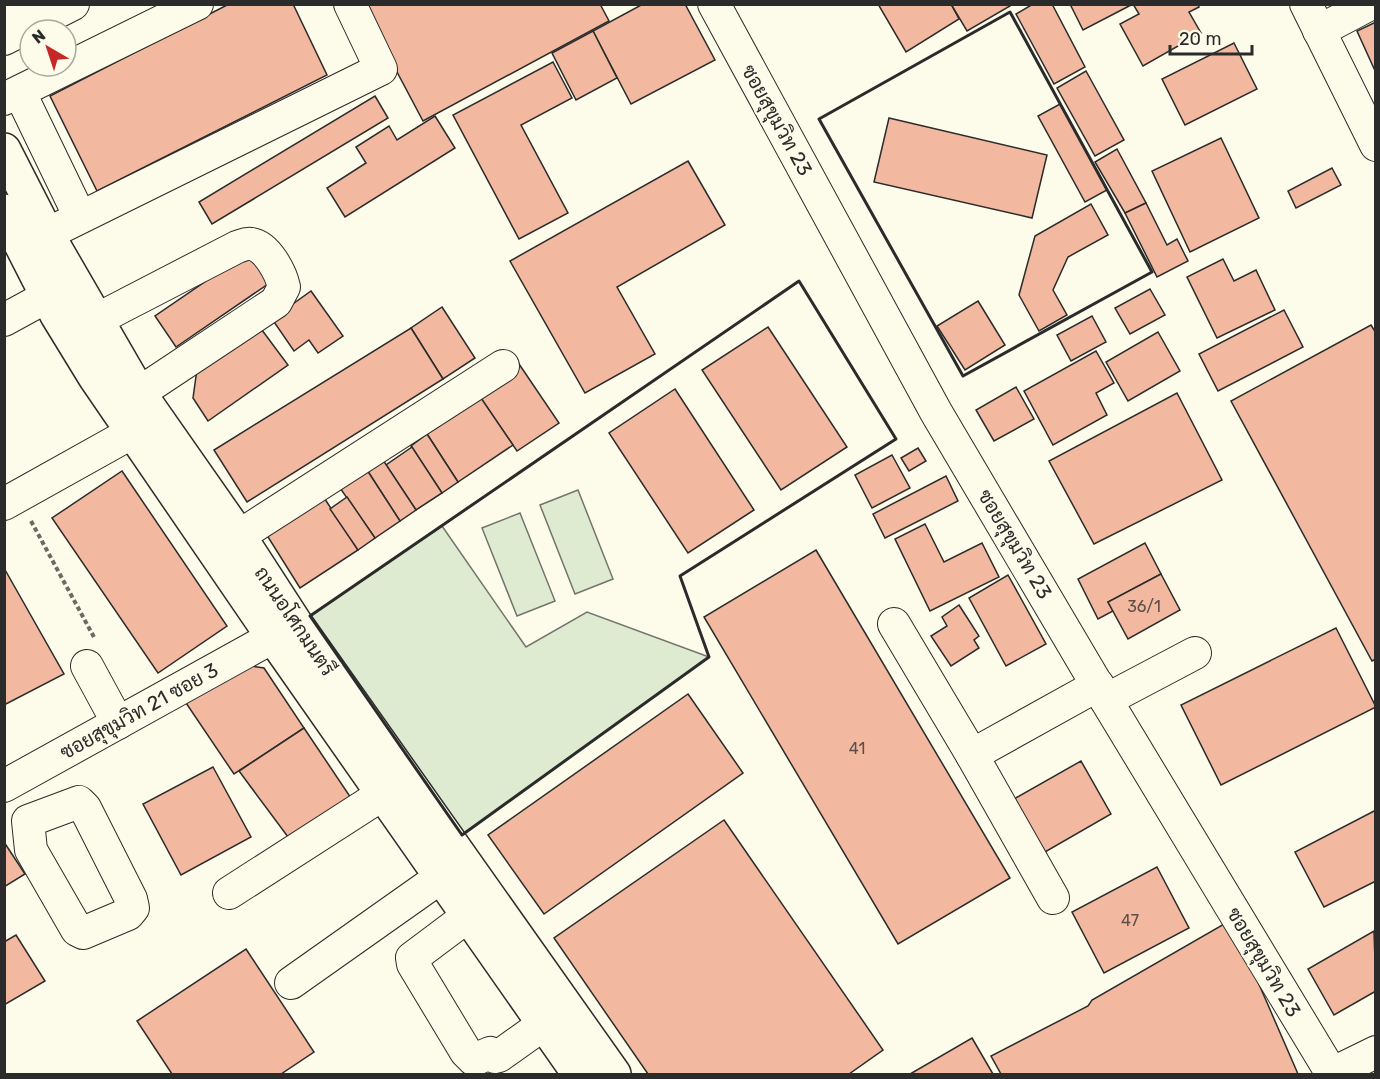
<svg xmlns="http://www.w3.org/2000/svg" width="1380" height="1079" viewBox="0 0 1380 1079" font-family="Rubik,Sarabun,sans-serif">
<style>
.green{fill:#deebd1;stroke:#74746e;stroke-width:1.5}
.building{fill:#f2b8a0;stroke:#2b2b2b;stroke-width:1.5}
.lines{fill:none;stroke-linecap:round;stroke-linejoin:round}
.minor-casing{stroke:#2b2b2b;stroke-width:34}
.major-casing{stroke:#2b2b2b;stroke-width:36}
.path{stroke:#6a6964;stroke-width:4;stroke-dasharray:4.5 3;stroke-linecap:butt}
.minor{stroke:#fdfbea;stroke-width:32}
.major{stroke:#fdfbea;stroke-width:33}
.wall{stroke:#2b2b2b;stroke-width:3}
.labels{text-anchor:middle;stroke-width:4.5;stroke-linejoin:round;paint-order:stroke}
.number-label{font-size:16px;fill:#5d4e48}
.street-label{font-size:20px;fill:#2b2b2b;stroke:#fdfbea}
</style>
<rect width="100%" height="100%" fill="#fdfbea"/>
<g class="green">
<polygon points="578,490 613,579 575,594 540,505"/>
<polygon points="520,513 555,601 517,616 482,528"/>
<polygon points="442,526 526,647 587,612 709,657 462,835 310,616"/>
</g>
<g class="building">
<polygon points="229,4 293,4 327,75 97,191 50,96"/>
<polygon points="361,4 600,4 609,21 423,121"/>
<polygon points="643,4 685,4 715,60 631,104 593,31"/>
<polygon points="878,4 951,4 959,19 906,52"/>
<polygon points="951,4 1009,4 1010,6 967,31"/>
<polygon points="1033,4 1052,4 1085,67 1054,84 1016,14"/>
<polygon points="1070,4 1133,4 1083,30"/>
<polygon points="1133,4 1198,4 1199,7 1189,12 1201,33 1143,66 1120,24 1139,14"/>
<polygon points="1376,22 1376,73 1357,31"/>
<polygon points="593,31 617,78 576,100 552,53"/>
<polygon points="1234,43 1257,89 1185,125 1162,79"/>
<polygon points="553,62 572,98 521,125 568,213 519,239 453,115"/>
<polygon points="1086,71 1124,140 1095,156 1057,88"/>
<polygon points="375,96 388,118 212,224 199,202"/>
<polygon points="1060,104 1107,190 1085,202 1038,116"/>
<polygon points="435,116 455,148 345,217 327,188 366,163 356,147 389,126 397,140"/>
<polygon points="889,118 1047,155 1032,218 874,182"/>
<polygon points="1221,138 1259,218 1190,252 1152,171"/>
<polygon points="1117,149 1146,203 1125,213 1095,162"/>
<polygon points="688,161 725,225 617,287 655,354 585,393 510,261"/>
<polygon points="1332,168 1341,185 1296,208 1288,191"/>
<polygon points="1146,203 1167,245 1177,239 1188,261 1157,277 1125,213"/>
<polygon points="1091,204 1108,235 1068,257 1053,290 1067,315 1039,331 1019,295 1035,236"/>
<polygon points="250,251 271,282 176,347 155,316"/>
<polygon points="1223,259 1234,281 1256,270 1275,310 1217,338 1187,277"/>
<polygon points="1150,289 1165,315 1130,334 1115,308"/>
<polygon points="311,291 343,336 318,353 309,340 294,351 272,319"/>
<polygon points="978,301 1005,345 965,370 937,326"/>
<polygon points="442,307 475,358 443,379 411,328"/>
<polygon points="1284,310 1303,347 1218,391 1199,354"/>
<polygon points="1092,316 1106,342 1071,361 1057,335"/>
<polygon points="256,322 288,365 208,421 193,398 198,362"/>
<polygon points="1371,325 1376,333 1376,659 1372,661 1231,401"/>
<polygon points="768,327 847,447 781,490 702,370"/>
<polygon points="411,328 443,379 247,502 214,450"/>
<polygon points="1158,332 1180,371 1128,401 1106,362"/>
<polygon points="1096,351 1114,383 1096,393 1107,415 1053,445 1024,391"/>
<polygon points="517,361 559,423 517,451 475,390"/>
<polygon points="1016,387 1034,419 994,441 976,410"/>
<polygon points="675,389 754,510 688,553 609,433"/>
<polygon points="1177,393 1222,480 1094,544 1049,461"/>
<polygon points="481,398 513,445 458,482 427,434"/>
<polygon points="427,434 458,482 442,493 411,446"/>
<polygon points="412,447 442,493 416,510 386,465"/>
<polygon points="918,448 926,461 909,471 901,458"/>
<polygon points="892,455 910,488 872,508 855,475"/>
<polygon points="383,460 416,510 400,521 367,470"/>
<polygon points="367,470 400,521 375,538 340,488"/>
<polygon points="122,471 227,626 158,673 52,518"/>
<polygon points="946,476 958,501 885,538 873,514"/>
<polygon points="321,493 358,550 300,588 263,529"/>
<polygon points="347,497 375,538 358,550 330,509"/>
<polygon points="925,524 944,562 982,543 999,577 930,611 895,539"/>
<polygon points="1145,543 1161,574 1108,602 1113,611 1098,619 1078,579"/>
<polygon points="816,550 1010,878 898,944 704,617"/>
<polygon points="4,568 64,674 4,705"/>
<polygon points="1161,574 1180,610 1128,639 1108,602"/>
<polygon points="1008,575 1046,644 1006,666 969,598"/>
<polygon points="959,605 979,636 974,640 979,648 951,666 931,636 947,626 942,617"/>
<polygon points="1336,628 1376,707 1221,785 1181,705"/>
<polygon points="239,664 264,668 304,728 234,774 184,700"/>
<polygon points="688,694 743,773 544,914 488,835"/>
<polygon points="304,728 355,804 294,845 239,771"/>
<polygon points="1081,761 1111,814 1045,852 1014,799"/>
<polygon points="213,767 251,837 181,875 143,804"/>
<polygon points="1376,810 1376,881 1324,907 1295,852"/>
<polygon points="724,820 883,1050 849,1074 648,1074 554,938"/>
<polygon points="4,842 25,874 4,887"/>
<polygon points="1157,867 1189,928 1104,973 1072,912"/>
<polygon points="1231,920 1298,1074 1001,1074 991,1056 1088,1006 1092,1000"/>
<polygon points="1374,931 1376,991 1334,1015 1308,969"/>
<polygon points="16,935 45,981 4,1005 4,942"/>
<polygon points="246,949 314,1052 281,1074 172,1074 137,1021"/>
<polygon points="972,1038 993,1074 910,1074"/>
</g>
<g class="lines">
<defs>
<g id="minor">
<polyline points="714,4 936,412 1106,700 1332,1074"/>
<polyline points="1306,4 1376,145"/>
<polyline points="4,11 18,4"/>
<polyline points="1319,31 1370,4"/>
<polyline points="4,39 73,4"/>
<polyline points="20,93 80,217"/>
<polyline points="4,99 197,4"/>
<polyline points="47,234 381,69 350,4"/>
<polyline points="4,320 48,296"/>
<path d="M96,320L237,247C241,246 246,243 251,244C267,246 281,273 284,287L276,302L139,393"/>
<polyline points="4,504 133,432"/>
<polyline points="239,536 503,366"/>
<polyline points="894,624 972,755"/>
<polyline points="87,666 118,723"/>
<polyline points="1106,700 1195,653"/>
<polyline points="4,786 273,637"/>
<polygon points="79,802 85,808 131,899 133,908 128,914 83,933 77,930 31,850 28,821"/>
<polyline points="229,893 383,794"/>
<polyline points="1053,898 972,755 1098,685"/>
<polyline points="468,916 412,958 413,964 466,1052 474,1060 490,1053 495,1057 499,1056 544,1024"/>
<polyline points="291,983 441,877"/>
<polyline points="1331,1074 1376,1052"/>
</g>
<g id="major">
<polyline points="4,150 47,234 139,393 239,536 296,624 614,1074"/>
<polyline points="4,211 57,315 95,377 273,637 579,1074"/>
</g>
</defs>
<use href="#minor" class="minor-casing"/>
<use href="#major" class="major-casing"/>
<polyline class="path" points="31,521 95,639"/>
<use href="#minor" class="minor"/>
<use href="#major" class="major"/>
<g class="wall">
<polygon points="1010,12 1152,272 963,376 819,119"/>
<polygon points="799,281 896,439 680,576 709,657 462,835 310,616"/>
</g>
</g>
<g class="labels">
<g class="number-label">
<text x="1144" y="612">36/1</text>
<text x="857" y="754">41</text>
<text x="1130" y="926">47</text>
</g>
<g class="street-label">
<text transform="translate(777 120) rotate(61)" y="7">ซอยสุขุมวิท 23</text>
<text transform="translate(1015 544) rotate(59)" y="7">ซอยสุขุมวิท 23</text>
<text transform="translate(295 621) rotate(56)" y="7">ถนนอโศกมนตรี</text>
<text transform="translate(139 711) rotate(-29)" y="7">ซอยสุขุมวิท 21 ซอย 3</text>
<text transform="translate(1264 962) rotate(59)" y="7">ซอยสุขุมวิท 23</text>
</g>
</g>
<rect width="1380" height="1079" fill="none" stroke="#2b2b2b" stroke-width="12"/>
<g transform="translate(48 48) rotate(321)"><circle r="28" fill="#fdfbea" stroke="#a9a89e" stroke-width="1.5"/>
<path d="M0-4.5L10 22L0 15L-10 22Z" fill="#c62828"/>
<text y="-9" font-size="16" font-weight="bold" text-anchor="middle" fill="#2b2b2b">N</text>
</g>
<path d="M1170 45v9h82v-9" fill="none" stroke="#2b2b2b" stroke-width="3"/>
<text x="1179" y="45" font-size="18" fill="#2b2b2b" stroke="#fdfbea" stroke-width="4.5" paint-order="stroke">20 m</text>
</svg>
